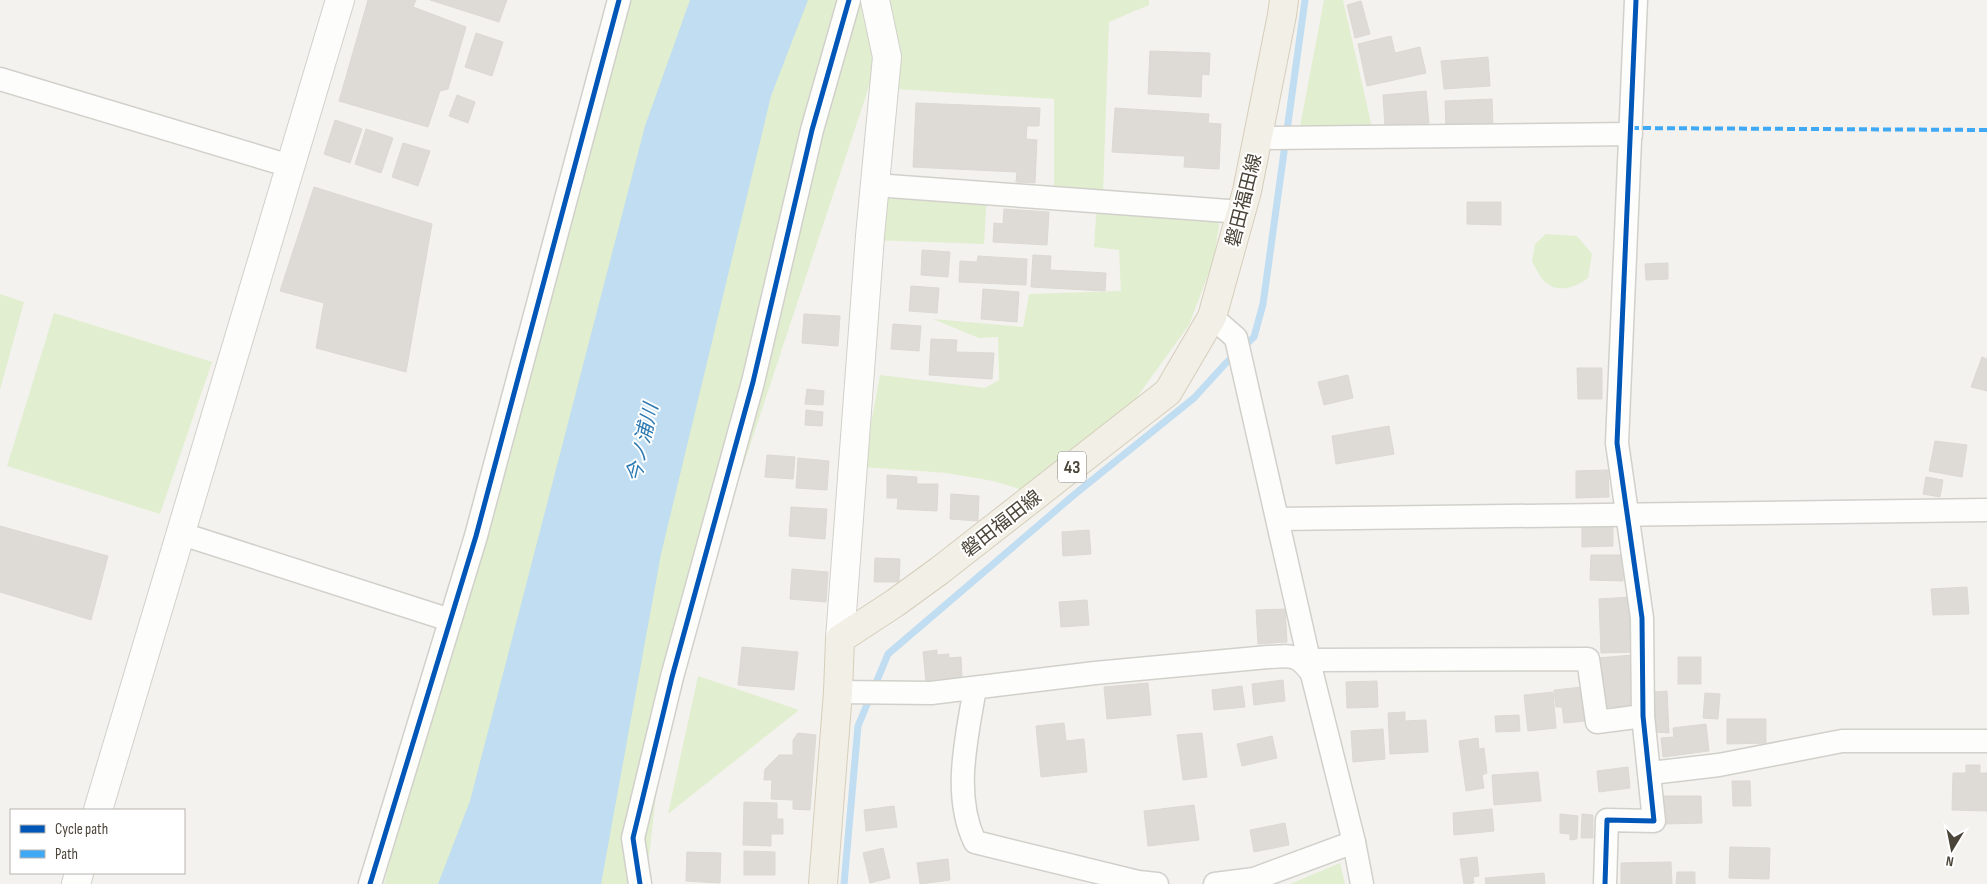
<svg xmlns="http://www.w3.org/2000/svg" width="1987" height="884" viewBox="0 0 1987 884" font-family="'Sofia Sans Condensed','Noto Sans JP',sans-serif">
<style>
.green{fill:#e1eecf}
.water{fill:#c0ddf1}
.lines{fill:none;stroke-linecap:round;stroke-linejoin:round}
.stream{stroke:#c0ddf1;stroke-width:7}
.building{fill:#dedbd6;stroke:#dcd9d4}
.minor-casing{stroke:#d2d0cb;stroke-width:25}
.tertiary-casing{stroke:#d2d0cb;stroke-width:30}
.primary-casing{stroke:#d6cebb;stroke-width:30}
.minor{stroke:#fdfdfc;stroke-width:22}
.tertiary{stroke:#fdfdfc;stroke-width:28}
.primary{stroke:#f2efe6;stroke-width:28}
.quiet{stroke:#3fa9f5;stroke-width:4;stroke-dasharray:8 4;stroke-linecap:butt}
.cycleway-casing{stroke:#fff;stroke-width:8}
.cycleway{stroke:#0057b8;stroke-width:5}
.labels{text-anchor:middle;stroke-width:4;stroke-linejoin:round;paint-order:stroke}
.shield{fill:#fff;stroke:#817c74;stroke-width:1}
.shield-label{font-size:18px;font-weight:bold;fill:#4b4439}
.street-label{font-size:19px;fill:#4b4439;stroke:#fff}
.water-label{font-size:20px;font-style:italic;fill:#2e7ab2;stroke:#fff}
</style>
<rect width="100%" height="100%" fill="#f4f2ee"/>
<g class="green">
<polygon points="622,0 1149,0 1149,5 1109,22 1103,195 1054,198 1054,99 896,89 885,46 894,11 667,696 646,884 384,884 444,641"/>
<polygon points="1324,0 1343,0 1374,136 1298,137"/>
<polygon points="880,186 987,194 984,244 870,240"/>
<polygon points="1097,201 1220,218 1214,259 1189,325 1132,404 1026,491 993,481 947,473 863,467 880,375 985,388 999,380 998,337 979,338 933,319 1023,327 1029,294 1121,291 1119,250 1094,247"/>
<path d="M1546,234L1577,236L1592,254L1588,278C1576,287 1559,294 1545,282C1540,277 1536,268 1532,262L1535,244Z"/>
<polygon points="0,294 24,302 0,390"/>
<polygon points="54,313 212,362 160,514 7,466"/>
<polygon points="698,676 799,710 668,814"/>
<polygon points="1340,863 1345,884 1290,884"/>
</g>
<polygon class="water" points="690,0 808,0 771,96 661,554 601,884 438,884 470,801 645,126"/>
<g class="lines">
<polyline class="stream" points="844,884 858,726 888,654 1075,494 1194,398 1226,363 1254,337 1263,304 1305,0"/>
</g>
<g class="building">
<polygon points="368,0 416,0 413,7 466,27 448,89 440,91 428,127 339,101"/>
<polygon points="430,0 507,0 499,22"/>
<polygon points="1361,1 1370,34 1355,38 1347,5"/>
<polygon points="476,33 503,42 492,76 465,67"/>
<polygon points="1391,36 1395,53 1420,47 1426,73 1367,86 1358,44"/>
<polygon points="1150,51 1210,53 1209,75 1202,74 1201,97 1148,94"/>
<polygon points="1488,57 1490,86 1444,89 1441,61"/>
<polygon points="1426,91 1429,123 1385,127 1383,95"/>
<polygon points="457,95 475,102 468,123 449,116"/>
<polygon points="1492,99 1493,127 1446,128 1445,101"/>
<polygon points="916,103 1040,108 1039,126 1027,126 1026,139 1037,140 1035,183 1016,182 1017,172 913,167"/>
<polygon points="1115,108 1209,114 1208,123 1221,124 1219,169 1184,167 1185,156 1112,152"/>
<polygon points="335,120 362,129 350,163 324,154"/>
<polygon points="366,129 393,138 381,173 355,164"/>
<polygon points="403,143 430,151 418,186 392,177"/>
<polygon points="314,187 432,224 406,372 316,348 324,303 280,291"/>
<polygon points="1467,202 1501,202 1501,225 1467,224"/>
<polygon points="1004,209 1049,212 1047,245 993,242 994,223 1003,224"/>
<polygon points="922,250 950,252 948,277 921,275"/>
<polygon points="1033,255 1051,256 1050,270 1106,273 1105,291 1031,287"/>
<polygon points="978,256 1027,259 1026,285 959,282 960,261 977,262"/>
<polygon points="1668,263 1668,279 1646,280 1645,264"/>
<polygon points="911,286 939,288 937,313 909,311"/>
<polygon points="983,289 1019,292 1017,322 981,319"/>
<polygon points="804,314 840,316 838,346 802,343"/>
<polygon points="893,324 921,326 919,351 891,349"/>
<polygon points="931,339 957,340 956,352 994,353 992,379 929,375"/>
<polygon points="1982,357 1987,359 1987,391 1971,387"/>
<polygon points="1577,368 1602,368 1602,399 1578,399"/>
<polygon points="1348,375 1353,398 1324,405 1318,382"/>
<polygon points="807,389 824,391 823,405 805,404"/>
<polygon points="806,410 823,412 822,426 805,425"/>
<polygon points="1389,426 1394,454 1336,464 1332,436"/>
<polygon points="1935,441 1967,445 1962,477 1929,471"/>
<polygon points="767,455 795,457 793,479 765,477"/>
<polygon points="798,458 829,461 827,490 796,488"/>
<polygon points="1608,470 1609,497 1576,498 1576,471"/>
<polygon points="887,475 917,477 917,484 938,484 937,511 897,509 898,498 887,498"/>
<polygon points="1926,477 1943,480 1940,497 1923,494"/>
<polygon points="951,494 979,496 978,521 950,519"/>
<polygon points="791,507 827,509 825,539 789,536"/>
<polygon points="1582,525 1613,525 1613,546 1582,547"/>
<polygon points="0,526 108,556 91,620 0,592"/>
<polygon points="1089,530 1091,554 1063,556 1062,532"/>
<polygon points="1591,555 1624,555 1623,581 1590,580"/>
<polygon points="875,558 900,559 899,582 874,582"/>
<polygon points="792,569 828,572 826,602 790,599"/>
<polygon points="1967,587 1969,614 1933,615 1931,589"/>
<polygon points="1631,597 1634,652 1601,653 1599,599"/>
<polygon points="1087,600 1089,625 1061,627 1059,602"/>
<polygon points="1285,609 1287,642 1258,644 1256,610"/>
<polygon points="742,647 798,652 794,690 738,685"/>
<polygon points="937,650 937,655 949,654 949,658 961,657 962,679 926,682 923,652"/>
<polygon points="1633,655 1631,707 1600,707 1598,658"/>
<rect x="1678" y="657" width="23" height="27"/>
<polygon points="1283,680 1285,701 1254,705 1252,684"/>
<polygon points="1377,681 1378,707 1347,708 1346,682"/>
<polygon points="1148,683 1151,715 1107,719 1104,687"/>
<polygon points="1242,686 1245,707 1214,710 1212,690"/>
<polygon points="1583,687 1586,721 1564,723 1562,707 1556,707 1554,690"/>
<polygon points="1667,691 1669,733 1656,732 1654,692"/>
<polygon points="1553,692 1556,728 1528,731 1524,695"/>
<polygon points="1705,693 1720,694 1718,719 1703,718"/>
<polygon points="1405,712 1405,721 1426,720 1428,752 1390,754 1388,713"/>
<polygon points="1519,715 1520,731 1496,732 1495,716"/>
<polygon points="1727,719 1766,719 1766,743 1727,744"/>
<polygon points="1064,723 1066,741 1084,739 1087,772 1041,777 1036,726"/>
<polygon points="1706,724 1709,751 1663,757 1661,738 1674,737 1673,728"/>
<polygon points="1383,729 1385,759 1353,762 1351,731"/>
<polygon points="798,733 816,735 810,810 793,809 793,800 771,799 772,780 764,780 765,769 779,755 793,755 793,740"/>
<polygon points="1202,733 1207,777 1183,780 1177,735"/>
<polygon points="1272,736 1277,758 1242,766 1237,744"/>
<polygon points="1478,738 1479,749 1484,748 1487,773 1482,775 1484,788 1466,791 1459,741"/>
<polygon points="1966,765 1980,765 1980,773 1987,773 1987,811 1952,810 1953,773 1966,773"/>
<polygon points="1628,767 1630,788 1599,792 1597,771"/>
<polygon points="1538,772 1541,801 1494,805 1492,775"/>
<polygon points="1732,781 1750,781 1751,806 1733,806"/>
<polygon points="1664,796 1701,796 1702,823 1665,824"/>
<polygon points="744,802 777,803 777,819 783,819 783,834 771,834 771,846 743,845"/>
<polygon points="1194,805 1199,840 1148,846 1144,811"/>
<polygon points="894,806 897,827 866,831 864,810"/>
<polygon points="1492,809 1494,831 1454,835 1453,813"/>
<polygon points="1560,814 1578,816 1577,839 1570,840 1570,834 1560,833"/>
<polygon points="1582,814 1593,815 1593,838 1581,838"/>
<polygon points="1285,823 1289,845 1254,852 1250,830"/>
<polygon points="1730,847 1770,848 1769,879 1729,878"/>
<polygon points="883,848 890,878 870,883 863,853"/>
<polygon points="744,851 775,852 775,875 744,875"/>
<polygon points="687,852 721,853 720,883 686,881"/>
<polygon points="1477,857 1479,876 1473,877 1474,883 1464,884 1460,859"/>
<polygon points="948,859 950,880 920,884 917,863"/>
<polygon points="1671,862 1672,884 1621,884 1621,863"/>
<polygon points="1677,872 1695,872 1695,884 1676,884"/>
<polygon points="1544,873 1545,884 1486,884 1485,878"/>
</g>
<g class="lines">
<defs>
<g id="minor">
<polyline points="0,79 290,166"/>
<polyline points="1259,138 1631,134"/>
<polyline points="875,185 1242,212"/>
<polyline points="1212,317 1236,338 1312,673"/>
<polyline points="1278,519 1987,510"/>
<polyline points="179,533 450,620"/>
<polyline points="1309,660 1588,659 1597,722 1643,716"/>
<path d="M975,688C967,737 952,794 975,842L1138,882L1157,884"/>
<path d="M838,692L931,693L1095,673L1268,657C1291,656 1298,653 1312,674L1354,842L1362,884"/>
<polyline points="1651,773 1719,765 1842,741 1987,741"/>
<polyline points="370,884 476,536 619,0"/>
<polyline points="640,884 633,838 672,677 753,382 812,130 849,0"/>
<polyline points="1215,884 1254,879 1354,842"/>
<polyline points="1605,884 1607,820 1654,821 1643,716 1642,618 1617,443 1636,0"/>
</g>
<g id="tertiary">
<polyline points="840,639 870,236 887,57 875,0"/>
<polyline points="98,810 340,0"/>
<polyline points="76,884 79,873"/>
</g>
<polyline id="primary" points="823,884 838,692 840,639 895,603 939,571 1168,392 1212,317 1247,191 1282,15 1284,0"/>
</defs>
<use href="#minor" class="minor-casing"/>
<use href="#tertiary" class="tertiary-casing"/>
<use href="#primary" class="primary-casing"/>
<use href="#minor" class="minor"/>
<use href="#tertiary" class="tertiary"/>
<use href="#primary" class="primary"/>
<polyline class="quiet" points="1631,128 1987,130"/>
<defs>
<g id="cycleway">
<polyline points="370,884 476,536 619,0"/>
<polyline points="640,884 633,838 672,677 753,382 812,130 849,0"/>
<polyline points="1605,884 1607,820 1654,821 1643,716 1642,618 1617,443 1636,0"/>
</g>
</defs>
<use href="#cycleway" class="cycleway-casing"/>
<use href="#cycleway" class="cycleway"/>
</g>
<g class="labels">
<rect class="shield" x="1058" y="451.5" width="28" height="31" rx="4"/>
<g class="shield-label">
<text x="1072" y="473">43</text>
</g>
<g class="street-label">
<text transform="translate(1243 200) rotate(-76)" y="7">磐田福田線</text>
<text transform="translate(1001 523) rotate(-38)" y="7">磐田福田線</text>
</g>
<g class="water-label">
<text transform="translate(642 443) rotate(-77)" y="7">今ノ浦川</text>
</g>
</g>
<rect x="10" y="809" width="175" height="65" fill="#ffffff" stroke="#b7b4b0"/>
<rect x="20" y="825" width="25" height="8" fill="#0057b8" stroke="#b7b4b0"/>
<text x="55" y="834" font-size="15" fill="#4b4439">Cycle path</text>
<rect x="20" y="850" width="25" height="8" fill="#3fa9f5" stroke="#b7b4b0"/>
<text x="55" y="859" font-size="15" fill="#4b4439">Path</text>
<g transform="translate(1952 849) rotate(190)" stroke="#ffffff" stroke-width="4" paint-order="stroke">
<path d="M0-4L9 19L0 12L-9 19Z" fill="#4b4439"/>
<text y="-8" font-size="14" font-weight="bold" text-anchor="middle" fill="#4b4439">N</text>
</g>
</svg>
